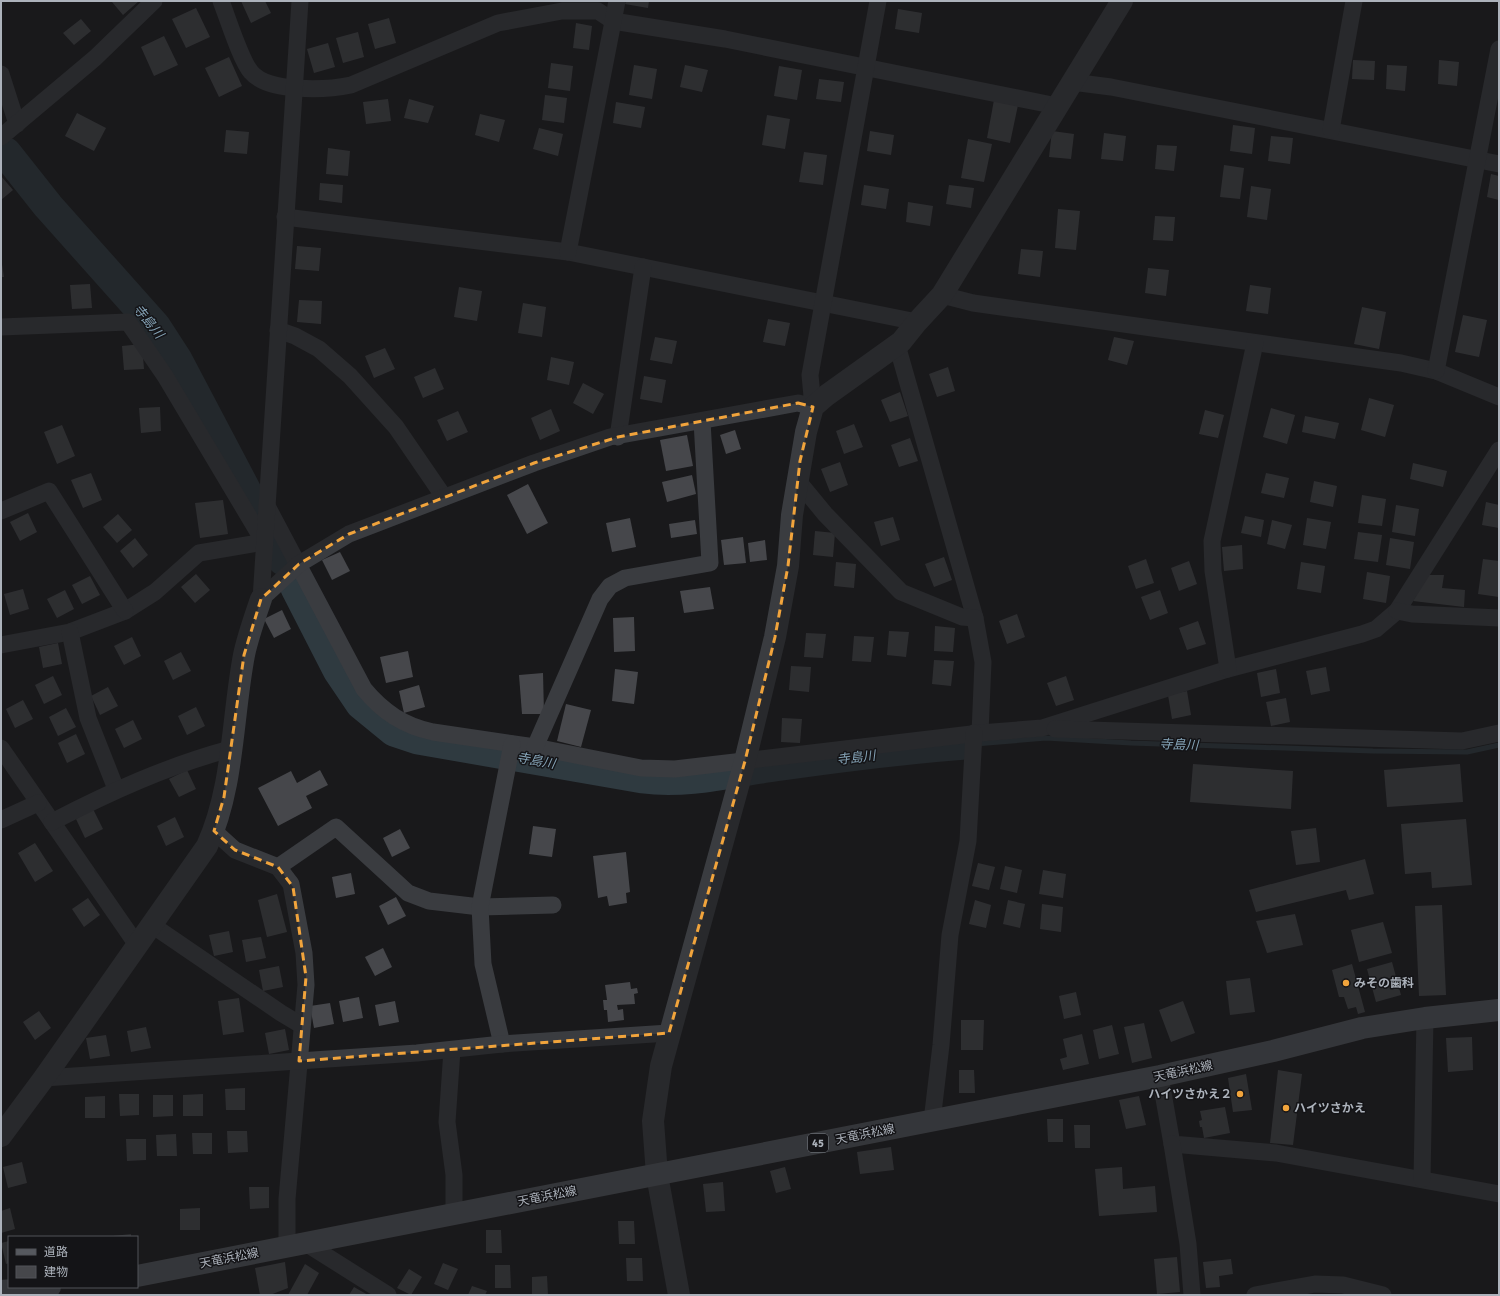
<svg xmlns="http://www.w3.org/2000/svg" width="1500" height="1296" viewBox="0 0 1500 1296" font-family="Signika,'Noto Sans JP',sans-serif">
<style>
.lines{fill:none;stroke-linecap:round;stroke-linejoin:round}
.stream{stroke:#2f3a40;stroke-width:5}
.river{stroke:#2f3a40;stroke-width:31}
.building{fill:#46474b}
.minor{stroke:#3a3c40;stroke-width:17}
.tertiary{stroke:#3a3c40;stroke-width:22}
.primary{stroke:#56595f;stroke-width:22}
.marked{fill:none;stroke:#f1a43c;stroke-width:3;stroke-dasharray:8 5;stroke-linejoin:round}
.poi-dot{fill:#f1a43c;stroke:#141417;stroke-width:1.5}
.labels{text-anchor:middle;stroke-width:3;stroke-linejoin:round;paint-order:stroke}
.shield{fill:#141417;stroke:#7e838a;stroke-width:1}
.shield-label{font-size:11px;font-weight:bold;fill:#acb2bb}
.poi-label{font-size:12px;font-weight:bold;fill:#acb2bb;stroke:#141417;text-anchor:start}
.street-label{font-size:12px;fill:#acb2bb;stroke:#141417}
.water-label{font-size:13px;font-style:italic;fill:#84a2b5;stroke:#141417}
</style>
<rect width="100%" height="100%" fill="#19191b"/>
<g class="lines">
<polyline class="stream" points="975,744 1046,738 1131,743 1373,751 1467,752 1499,745"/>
<g class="river">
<polyline points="6,153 48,206 155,326 177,360 257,512"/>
<polyline points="272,540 283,560"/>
<path d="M296,588L338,670L361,704L394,731L418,739L643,778C687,784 732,772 775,766C838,757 902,749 965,744"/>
</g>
</g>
<g class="building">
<polygon points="114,1 139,1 123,15 112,2"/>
<polygon points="241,1 265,1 271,13 251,23"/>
<polygon points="626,1 649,1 648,8 625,4"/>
<polygon points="196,8 210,37 186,48 172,19"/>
<polygon points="898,9 922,13 919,33 895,29"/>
<polygon points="389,18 396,43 375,49 368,24"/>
<polygon points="81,19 91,31 74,45 63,33"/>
<polygon points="576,23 592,26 589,50 573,48"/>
<polygon points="358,32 364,57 343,63 336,38"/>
<polygon points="164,36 178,65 154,76 141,47"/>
<polygon points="328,43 335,67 314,73 307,49"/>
<polygon points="229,57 242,86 219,97 205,68"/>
<polygon points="1353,60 1375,61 1374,80 1352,79"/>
<polygon points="1439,60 1459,62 1457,86 1438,84"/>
<polygon points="551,63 573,66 570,91 548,88"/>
<polygon points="634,65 657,69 652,99 629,95"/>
<polygon points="685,65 708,70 702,92 680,87"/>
<polygon points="1387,65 1407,66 1405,91 1386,89"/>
<polygon points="779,66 802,70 797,100 774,96"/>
<polygon points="819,79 844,82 841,102 816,99"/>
<polygon points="545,95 567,98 564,123 542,120"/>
<polygon points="388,99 391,121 366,124 363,102"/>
<polygon points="409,99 434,106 428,123 404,118"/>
<polygon points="994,100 1018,105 1010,143 987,138"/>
<polygon points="616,102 645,107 641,128 613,123"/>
<polygon points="77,113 106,128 94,151 65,136"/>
<polygon points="480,114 505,120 499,142 475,135"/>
<polygon points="767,115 790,119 785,149 762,145"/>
<polygon points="1233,125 1255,128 1252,154 1230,151"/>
<polygon points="539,128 563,134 558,156 533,149"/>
<polygon points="226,130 249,132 247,154 224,152"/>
<polygon points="870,131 894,135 891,155 867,151"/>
<polygon points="1052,131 1074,134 1071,159 1049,157"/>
<polygon points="1104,133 1126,136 1123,161 1101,159"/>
<polygon points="1271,136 1293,138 1290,164 1268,161"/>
<polygon points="968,139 992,144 984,182 961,178"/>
<polygon points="1157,145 1177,146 1174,171 1155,169"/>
<polygon points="328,148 350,151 348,176 326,174"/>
<polygon points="804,152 827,155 823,185 799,182"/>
<polygon points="1224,165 1244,168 1240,199 1220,197"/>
<polygon points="1491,174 1499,176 1499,200 1487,197"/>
<polygon points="1,176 13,190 1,200"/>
<polygon points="320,183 343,185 342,203 319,200"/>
<polygon points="864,185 889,189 886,209 861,205"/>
<polygon points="949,185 974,188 971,208 946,204"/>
<polygon points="1251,186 1271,189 1267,220 1247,217"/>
<polygon points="908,202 933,206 930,226 906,222"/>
<polygon points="1058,209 1080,211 1076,250 1055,248"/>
<polygon points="1155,216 1175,217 1173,241 1153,240"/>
<polygon points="297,246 321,248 319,271 295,269"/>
<polygon points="1021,249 1043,251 1040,277 1018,274"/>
<polygon points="1,258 4,277 1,277"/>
<polygon points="1148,268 1169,270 1166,296 1145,293"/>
<polygon points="90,284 92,308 72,309 70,285"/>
<polygon points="1250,285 1271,288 1268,314 1246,311"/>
<polygon points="459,287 482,291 477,321 454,317"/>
<polygon points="299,300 322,301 321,324 297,322"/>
<polygon points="523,303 546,307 542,337 518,333"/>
<polygon points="1362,307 1386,312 1379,349 1354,344"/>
<polygon points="1463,315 1487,320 1479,357 1455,352"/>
<polygon points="768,319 790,323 785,346 763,342"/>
<polygon points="655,337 677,341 672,364 650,360"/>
<polygon points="1114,337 1134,341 1127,365 1108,360"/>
<polygon points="142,344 144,369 124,370 122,346"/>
<polygon points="385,348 395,369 374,378 365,356"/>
<polygon points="551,357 574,362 569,385 547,380"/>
<polygon points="948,367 955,391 937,397 929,374"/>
<polygon points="435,368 444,389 423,398 414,377"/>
<polygon points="644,376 666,380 662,403 640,399"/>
<polygon points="583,383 604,394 593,414 573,403"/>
<polygon points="900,392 908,416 890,422 881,400"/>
<polygon points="1369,398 1394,405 1385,437 1361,430"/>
<polygon points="160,407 161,431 141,433 139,408"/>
<polygon points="1271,408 1295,415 1287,444 1263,437"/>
<polygon points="551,409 560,431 540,440 531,418"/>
<polygon points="1205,410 1224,415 1218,438 1199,434"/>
<polygon points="458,411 468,432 447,441 437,420"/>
<polygon points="1305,416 1339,423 1335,439 1302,432"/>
<polygon points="854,424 863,447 844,454 836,431"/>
<polygon points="62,425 75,456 57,464 44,432"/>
<polygon points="735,430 741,449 726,454 720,435"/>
<polygon points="687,435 693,466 666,471 660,440"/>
<polygon points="910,438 918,461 899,467 891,445"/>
<polygon points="840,462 848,485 830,492 821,469"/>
<polygon points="1413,463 1447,471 1443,487 1410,479"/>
<polygon points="91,473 102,500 83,508 71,480"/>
<polygon points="1266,473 1289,478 1284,498 1261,493"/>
<polygon points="692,475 696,494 667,502 662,482"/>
<polygon points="1314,481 1337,486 1333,507 1310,502"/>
<polygon points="528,484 548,523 527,534 507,495"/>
<polygon points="1362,495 1386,499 1382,526 1358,523"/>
<polygon points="223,500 228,534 200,538 195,503"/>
<polygon points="1486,502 1499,505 1499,528 1482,525"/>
<polygon points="1396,505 1419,509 1415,536 1392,532"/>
<polygon points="28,513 37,532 20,541 10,522"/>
<polygon points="118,514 132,530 117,543 103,527"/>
<polygon points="1245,516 1264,520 1261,537 1241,533"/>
<polygon points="893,517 900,540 881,546 874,522"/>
<polygon points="630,518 636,547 612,552 606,523"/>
<polygon points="1307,518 1331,522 1326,549 1303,545"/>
<polygon points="695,520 697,534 671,538 669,524"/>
<polygon points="1272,520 1292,525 1285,549 1267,544"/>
<polygon points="815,531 835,533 833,557 813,555"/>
<polygon points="1358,532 1382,535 1378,562 1354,559"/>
<polygon points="743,537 746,563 724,565 721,540"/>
<polygon points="135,538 148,555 133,568 120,551"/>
<polygon points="1390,538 1414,542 1410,569 1386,565"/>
<polygon points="765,540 767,560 750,562 748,543"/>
<polygon points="1242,545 1243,569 1224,571 1222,547"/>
<polygon points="340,552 350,571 332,580 322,560"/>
<polygon points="944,557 952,580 934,587 925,564"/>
<polygon points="1146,559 1154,583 1136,589 1128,566"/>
<polygon points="1483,559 1499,561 1499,597 1478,594"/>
<polygon points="1189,561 1197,584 1179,591 1171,568"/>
<polygon points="836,562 856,564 854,588 834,586"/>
<polygon points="1301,562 1325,566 1321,593 1297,589"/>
<polygon points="1367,572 1390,576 1386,603 1363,599"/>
<polygon points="196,574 210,590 195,603 181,587"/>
<polygon points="1427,575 1444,575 1442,588 1465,590 1464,607 1413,601"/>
<polygon points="90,576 100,595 82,604 72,585"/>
<polygon points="710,587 714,609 684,613 680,591"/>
<polygon points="23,589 29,609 10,615 4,594"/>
<polygon points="65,590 74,609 57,618 47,599"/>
<polygon points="1160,590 1168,613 1150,620 1141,597"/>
<polygon points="282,610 291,629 274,638 264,619"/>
<polygon points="1017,614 1025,637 1007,644 999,621"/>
<polygon points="634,617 635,651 614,652 613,618"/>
<polygon points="1198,621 1206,644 1187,650 1179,628"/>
<polygon points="935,626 955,628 953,652 934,651"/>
<polygon points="889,631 909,632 906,657 887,655"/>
<polygon points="806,633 826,634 823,658 804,657"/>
<polygon points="854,636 874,637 871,662 852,661"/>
<polygon points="132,637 141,656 124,665 114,646"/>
<polygon points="58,643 62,664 43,668 39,647"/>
<polygon points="408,651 413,677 386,683 380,657"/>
<polygon points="181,652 191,671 173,680 164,661"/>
<polygon points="934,660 954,661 951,686 932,684"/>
<polygon points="791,666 811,667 809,692 789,690"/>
<polygon points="1326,667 1330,691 1311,695 1306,671"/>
<polygon points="615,669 638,672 634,704 612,701"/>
<polygon points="1276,669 1280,693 1261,697 1257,673"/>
<polygon points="543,673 544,714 522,714 519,675"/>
<polygon points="53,676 62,695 44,704 35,685"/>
<polygon points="1066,676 1074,700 1056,706 1047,683"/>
<polygon points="419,685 425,707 404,713 399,691"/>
<polygon points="108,687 118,706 100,715 91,696"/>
<polygon points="1187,691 1191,715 1172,719 1168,695"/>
<polygon points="1286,698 1290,722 1271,726 1266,702"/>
<polygon points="23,700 33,719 15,728 6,709"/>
<polygon points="566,704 591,710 581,747 557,741"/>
<polygon points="196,707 205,726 187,735 178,716"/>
<polygon points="66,708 76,727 58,736 49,717"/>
<polygon points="782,718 802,719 800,743 781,742"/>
<polygon points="133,720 142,739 124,748 115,729"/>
<polygon points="76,734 85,754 67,763 58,743"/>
<polygon points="1193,764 1293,771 1291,809 1190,802"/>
<polygon points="1460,764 1463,802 1387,807 1384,770"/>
<polygon points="187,770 196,789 179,797 169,779"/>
<polygon points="320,770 328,785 306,796 312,808 278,826 258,788 291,771 297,783"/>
<polygon points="93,809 103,829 85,838 76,819"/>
<polygon points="175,817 184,837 166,846 157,826"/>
<polygon points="1466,819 1472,885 1432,888 1431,872 1405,874 1401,824"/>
<polygon points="533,826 556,829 552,857 529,854"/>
<polygon points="1316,828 1320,862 1296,865 1291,831"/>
<polygon points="400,829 410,848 392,857 383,838"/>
<polygon points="35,843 53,871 35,882 18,853"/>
<polygon points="626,852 630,892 626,893 627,903 609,906 607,896 598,898 593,856"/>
<polygon points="1365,859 1374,894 1349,900 1346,890 1256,912 1249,890"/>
<polygon points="978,863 995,867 989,890 972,886"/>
<polygon points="1005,866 1022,870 1017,893 1000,889"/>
<polygon points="1043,870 1066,874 1063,898 1039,894"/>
<polygon points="351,873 355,894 336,898 332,877"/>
<polygon points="277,894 287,932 267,937 258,900"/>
<polygon points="396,897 406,916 388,925 379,906"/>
<polygon points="88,898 100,915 84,927 72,909"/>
<polygon points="975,900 991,905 986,928 969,924"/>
<polygon points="1008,900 1025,904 1020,928 1003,924"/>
<polygon points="1042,904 1063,907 1061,932 1040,929"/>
<polygon points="1442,905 1446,995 1419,996 1415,906"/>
<polygon points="1295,914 1303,945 1267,953 1256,921"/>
<polygon points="1383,922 1392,953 1359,962 1351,930"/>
<polygon points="229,931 233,952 214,956 209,935"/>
<polygon points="261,937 266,958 246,962 242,940"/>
<polygon points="383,948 392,967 375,976 365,957"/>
<polygon points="1392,962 1401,995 1376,1002 1367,969"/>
<polygon points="1352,964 1365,1012 1358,1014 1356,1007 1348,1009 1344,997 1339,997 1332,970"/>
<polygon points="279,966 283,987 263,991 259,970"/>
<polygon points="1250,978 1255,1012 1230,1015 1226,981"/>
<polygon points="630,982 631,989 637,988 638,993 634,994 635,1004 617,1005 618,1010 623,1009 624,1020 608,1022 607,1010 604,1010 603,1000 607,1000 605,985"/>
<polygon points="1076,992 1081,1015 1064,1019 1059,996"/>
<polygon points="359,997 363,1018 343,1022 339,1001"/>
<polygon points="239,998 244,1032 223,1035 218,1001"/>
<polygon points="395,1001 399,1022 379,1026 375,1005"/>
<polygon points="1183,1001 1195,1033 1171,1042 1159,1010"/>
<polygon points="330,1003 334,1024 314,1028 310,1006"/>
<polygon points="39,1011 51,1028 35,1040 23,1022"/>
<polygon points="961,1020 984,1020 983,1050 961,1050"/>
<polygon points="1144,1023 1152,1058 1132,1063 1124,1027"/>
<polygon points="1112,1025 1119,1054 1099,1059 1093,1030"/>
<polygon points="146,1027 151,1048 131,1052 127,1031"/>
<polygon points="285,1029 289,1050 269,1054 265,1033"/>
<polygon points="1082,1034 1089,1064 1063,1070 1060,1059 1067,1057 1063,1039"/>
<polygon points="106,1035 110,1056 90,1059 86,1038"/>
<polygon points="1472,1037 1473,1070 1448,1072 1446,1038"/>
<polygon points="959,1070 974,1070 975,1093 959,1093"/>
<polygon points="1278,1070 1302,1074 1293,1145 1270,1143"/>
<polygon points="1246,1074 1252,1110 1233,1112 1228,1078"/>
<polygon points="245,1088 245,1110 226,1110 225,1089"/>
<polygon points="119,1094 139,1094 139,1115 120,1116"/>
<polygon points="203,1094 203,1116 183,1116 183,1095"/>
<polygon points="153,1095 173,1095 173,1116 153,1117"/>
<polygon points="105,1096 105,1118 85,1118 85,1097"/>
<polygon points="1139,1096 1146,1125 1126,1129 1119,1100"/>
<polygon points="1225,1107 1230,1133 1204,1138 1202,1127 1200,1127 1199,1121 1202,1120 1200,1111"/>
<polygon points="1047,1119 1063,1119 1063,1142 1048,1142"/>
<polygon points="1074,1125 1090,1125 1090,1148 1075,1148"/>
<polygon points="227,1131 247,1131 248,1152 228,1153"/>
<polygon points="192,1133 212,1133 212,1154 193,1154"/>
<polygon points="176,1134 177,1156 157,1156 156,1135"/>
<polygon points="126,1139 146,1139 146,1160 127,1161"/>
<polygon points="891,1147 894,1170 860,1174 857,1152"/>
<polygon points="22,1162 27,1183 8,1188 3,1167"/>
<polygon points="785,1167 791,1189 776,1193 770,1171"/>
<polygon points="1122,1167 1123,1189 1155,1186 1157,1212 1099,1216 1095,1169"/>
<polygon points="723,1182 725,1211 706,1212 703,1184"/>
<polygon points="249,1187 269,1187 269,1208 250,1209"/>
<polygon points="10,1208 15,1229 1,1233 1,1211"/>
<polygon points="200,1208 200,1230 180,1230 180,1209"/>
<polygon points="618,1221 634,1221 635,1244 619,1244"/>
<polygon points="486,1230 501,1230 502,1253 486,1253"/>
<polygon points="131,1234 131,1237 113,1237 113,1236"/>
<polygon points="9,1241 9,1263 6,1264 1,1243"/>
<polygon points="1177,1257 1180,1292 1157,1294 1154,1259"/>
<polygon points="626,1258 642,1258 643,1281 627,1281"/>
<polygon points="1231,1259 1233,1274 1219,1276 1220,1287 1206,1288 1203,1262"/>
<polygon points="285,1262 288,1288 270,1295 260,1295 255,1268"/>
<polygon points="443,1263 458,1269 448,1290 434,1284"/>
<polygon points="305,1264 319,1273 307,1295 288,1295"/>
<polygon points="495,1265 510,1265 511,1288 495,1288"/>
<polygon points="409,1269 422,1277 411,1295 397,1288"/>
<polygon points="547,1276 548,1295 532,1295 532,1277"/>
<polygon points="472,1286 487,1291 485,1295 468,1295"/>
<polygon points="354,1287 368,1295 349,1295"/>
</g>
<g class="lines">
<g class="minor">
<path d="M221,1C227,16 241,61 251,72C268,93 327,90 351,85L498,23L562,11H598L613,21L725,39L1057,106"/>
<polyline points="1,74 17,124"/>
<polyline points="1072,82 1111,87 1499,164"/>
<polyline points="1331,130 1354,1"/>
<polyline points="1,137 95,58 154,1"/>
<polyline points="285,217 568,252 917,322"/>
<polyline points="568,252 617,1"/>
<polyline points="942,295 973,303 1401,363 1436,371 1499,397"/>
<polyline points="1,327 128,322 165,376 264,542 199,553 155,592 125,611 70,632 1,645"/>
<polyline points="278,330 295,336 319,349 350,376 396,427 444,497"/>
<polyline points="897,345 975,618"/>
<polyline points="1436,371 1499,49"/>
<polyline points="618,437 643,267"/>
<polyline points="797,480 825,514 901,592 962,617 975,618 983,662 980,733"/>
<path d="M267,506L364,689C383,712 404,726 433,732L535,747L641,768L675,769L980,733L1042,728L1228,669L1362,634L1376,629L1397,611L1499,450"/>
<polyline points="1,511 49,491 125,611"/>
<polyline points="261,599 299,564 349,534 534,463 610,437 798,403 813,407 810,375 878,1"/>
<polyline points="261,599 300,1"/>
<polyline points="1397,611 1412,614 1499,618"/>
<polyline points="70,632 88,718 116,789"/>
<polyline points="1228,669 1213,571 1212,541 1255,343"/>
<polyline points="1055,729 1462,741 1499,733"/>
<polyline points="535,747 600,599 610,586 625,578 710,563 702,421"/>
<polyline points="1,748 137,945"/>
<polyline points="1,820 38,803"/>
<path d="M52,822C110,792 167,766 230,749"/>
<polyline points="214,831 235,850 278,867 291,884 304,953 306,985 287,1199 287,1246"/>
<polyline points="278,867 336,827 408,893 429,901 480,907 553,905"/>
<polyline points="152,925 281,1013 301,1025"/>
<polyline points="502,1044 483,964 480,907 512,744"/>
<polyline points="452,1050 447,1122 454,1175 454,1214"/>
<polyline points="1160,1076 1172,1144 1276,1153 1499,1194"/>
<polyline points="44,1078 417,1053 502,1044 669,1033"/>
<polyline points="932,1121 941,1045 950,935 968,841 974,733"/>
<polyline points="1172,1144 1188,1244 1192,1295"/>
<polyline points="1422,1179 1425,1018"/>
<polyline points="304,1242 388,1295"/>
<polyline points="1255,1295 1315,1284 1343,1285 1383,1295"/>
</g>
<g class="tertiary">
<path d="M1,1136L44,1078L207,846C234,787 232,718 244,655C248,636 255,617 261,599"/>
<polyline points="679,1295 657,1175 653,1121 661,1066 745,761 775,637 788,566 792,515 806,432 813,407 827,395 901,342 917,322 942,295 1122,1"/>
</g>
<g class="primary">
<polyline points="137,1276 1160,1076 1273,1051 1362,1028 1425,1018 1499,1010"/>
<polyline points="1,1291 50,1287"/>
</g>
</g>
<path d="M0 0H1500V1296H0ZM798,403L813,407L800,461L788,566L775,637L745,761L669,1033L299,1061L306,977L293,887L278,867L235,850L214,831L224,797L244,655L261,599L299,564L349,534L534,463L618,437Z" fill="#19191b" fill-opacity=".55" fill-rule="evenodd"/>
<path class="marked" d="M798,403L813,407L800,461L788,566L775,637L745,761L669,1033L299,1061L306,977L293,887L278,867L235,850L214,831L224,797L244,655L261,599L299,564L349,534L534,463L618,437Z"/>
<g class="poi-dot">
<circle cx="1346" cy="983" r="4"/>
<circle cx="1240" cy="1094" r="4"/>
<circle cx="1286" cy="1108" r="4"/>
</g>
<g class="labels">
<rect class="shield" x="808" y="1134" width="20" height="18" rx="3"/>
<g class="shield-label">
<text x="818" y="1147">45</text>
</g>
<g class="poi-label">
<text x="1354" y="987">みその歯科</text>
<text x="1232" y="1098" text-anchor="end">ハイツさかえ２</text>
<text x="1294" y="1112">ハイツさかえ</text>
</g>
<g class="street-label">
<text transform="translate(1183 1071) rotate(-12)" y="4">天竜浜松線</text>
<text transform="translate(865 1134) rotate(-11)" y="4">天竜浜松線</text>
<text transform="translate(547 1196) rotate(-11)" y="4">天竜浜松線</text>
<text transform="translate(229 1258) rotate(-11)" y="4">天竜浜松線</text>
</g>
<g class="water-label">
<text transform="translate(149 321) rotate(51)" y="5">寺島川</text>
<text transform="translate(1179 744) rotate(2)" y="5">寺島川</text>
<text transform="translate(856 757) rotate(-7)" y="5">寺島川</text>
<text transform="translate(536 760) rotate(10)" y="5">寺島川</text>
</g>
</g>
<rect width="1500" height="1296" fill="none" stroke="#acb2bb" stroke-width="4"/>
<rect x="8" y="1236" width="130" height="52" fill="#141417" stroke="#515359"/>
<rect x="16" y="1249" width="20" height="6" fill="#56595f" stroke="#515359"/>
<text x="44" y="1256" font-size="12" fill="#acb2bb">道路</text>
<rect x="16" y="1266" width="20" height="12" fill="#46474b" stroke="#515359"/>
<text x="44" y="1276" font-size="12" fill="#acb2bb">建物</text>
</svg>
